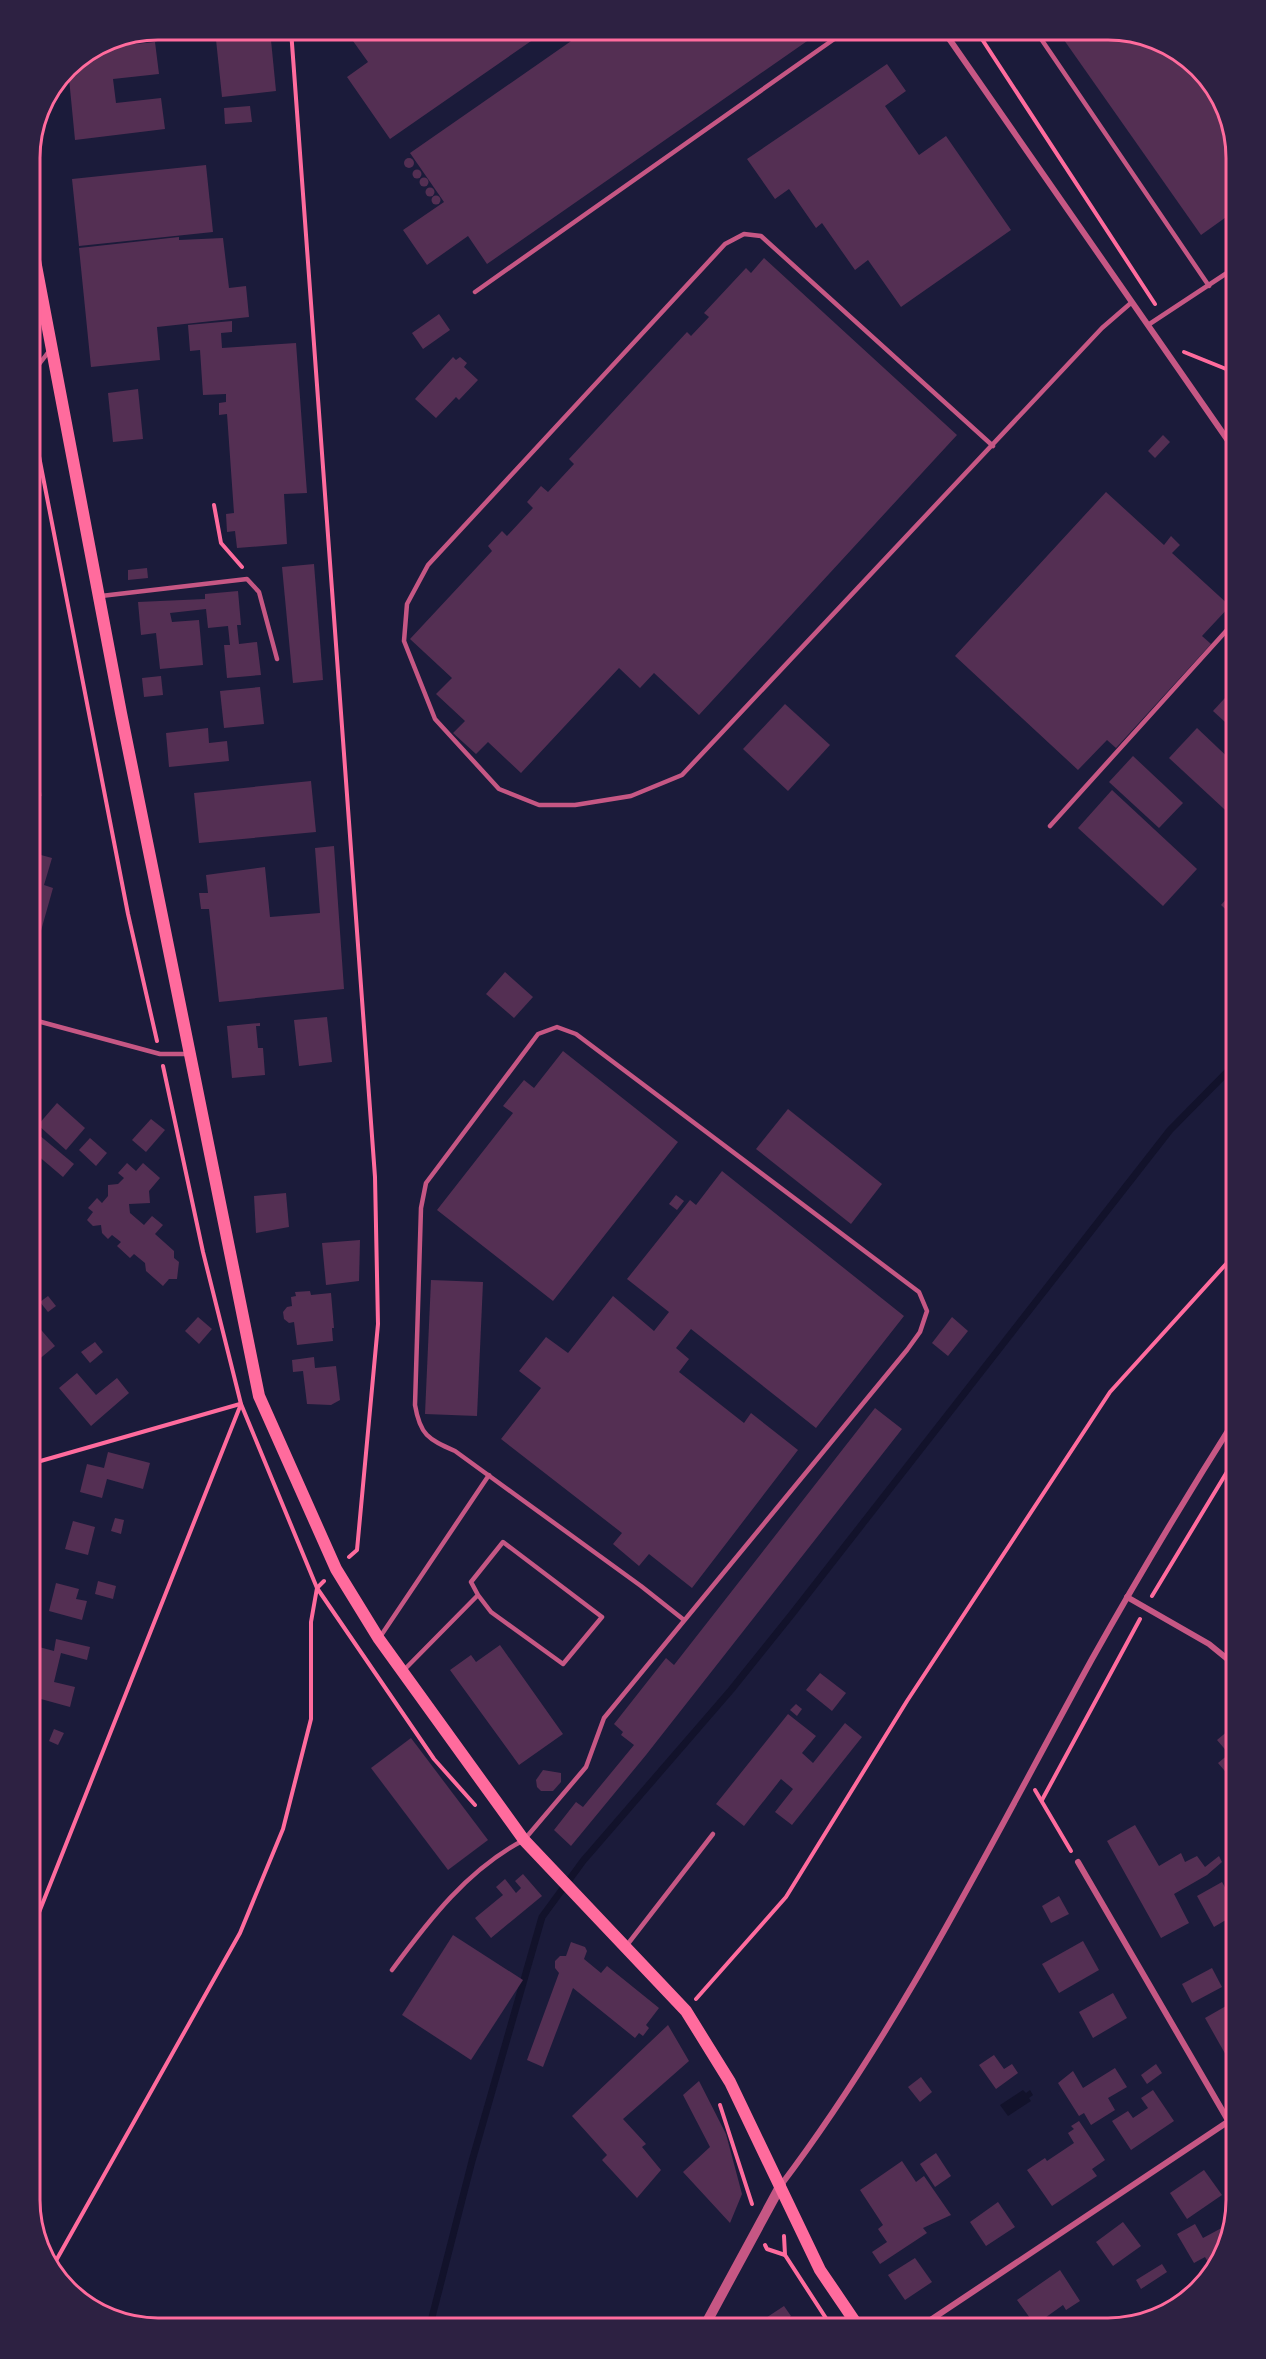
<svg xmlns="http://www.w3.org/2000/svg" width="1266" height="2359" viewBox="0 0 1266 2359" font-family="'Noto Serif',serif">
<style>
.water{fill:#12122b}
.lines{fill:none;stroke-linecap:round;stroke-linejoin:round}
.stream{stroke:#12122b;stroke-width:7}
.building{fill:#542f53}
.path{stroke:#ff6b9d;stroke-width:4}
.service{stroke:#c65784;stroke-width:4.5}
.minor{stroke:#c65784;stroke-width:6}
.tertiary{stroke:#c65784;stroke-width:10}
.secondary{stroke:#ff6b9d;stroke-width:12}
.rim{fill:none;stroke:#ff6b9d;stroke-width:3}
</style>
<rect width="100%" height="100%" fill="#1b1b3a"/>
<polygon class="water" points="1023,2090 1026,2093 1030,2090 1033,2095 1029,2098 1031,2101 1008,2116 1000,2105"/>
<g class="lines">
<polyline class="stream" points="429,2329 472,2161 542,1917 583,1861 731,1690 792,1614 1170,1130 1236,1063"/>
</g>
<g class="building">
<polygon points="215,30 270,30 276,91 222,97"/>
<polygon points="369,30 547,30 390,139 347,77 368,62 353,41"/>
<polygon points="587,30 823,30 487,264 468,236 427,265 403,230 444,202 410,153"/>
<polygon points="1057,30 1116,30 1179,52 1226,109 1236,159 1236,210 1201,235"/>
<polygon points="155,42 159,74 113,79 116,103 161,98 165,129 75,140 68,68 97,48"/>
<polygon points="887,64 906,91 885,106 919,155 946,136 1011,230 901,307 868,260 855,270 822,223 816,228 789,189 775,199 747,159"/>
<polygon points="250,106 252,122 225,124 224,108"/>
<circle cx="409" cy="163" r="5"/>
<polygon points="206,165 213,232 79,246 72,179"/>
<circle cx="417" cy="174" r="4.5"/>
<circle cx="424" cy="182" r="4.5"/>
<circle cx="430" cy="192" r="4.5"/>
<circle cx="436" cy="200" r="4.5"/>
<polygon points="179,237 179,240 223,238 229,288 246,286 249,317 157,327 160,360 91,367 79,248"/>
<polygon points="764,258 957,435 699,715 654,673 640,688 619,668 521,773 488,742 476,754 453,733 465,721 436,694 452,678 410,639 492,551 488,546 502,531 507,536 533,508 527,502 541,486 548,492 574,464 569,459 687,332 691,336 709,317 704,313 746,268 751,273"/>
<polygon points="439,314 450,330 423,349 412,333"/>
<polygon points="232,321 232,332 221,333 222,348 296,343 307,493 284,494 287,544 237,548 235,531 227,532 226,514 234,513 227,414 219,415 219,403 226,402 226,394 203,395 200,350 190,351 188,325"/>
<polygon points="453,357 456,360 460,357 467,363 464,367 478,380 459,400 456,397 436,418 415,399"/>
<polygon points="138,389 143,439 113,442 108,393"/>
<polygon points="1163,435 1170,442 1155,458 1148,451"/>
<polygon points="1106,492 1164,545 1171,536 1180,545 1172,553 1230,606 1202,636 1211,644 1116,748 1107,740 1078,770 955,656"/>
<polygon points="314,564 323,680 293,683 282,567"/>
<polygon points="147,568 148,578 128,580 128,570"/>
<polygon points="238,591 241,625 237,625 239,644 257,642 261,675 227,678 224,645 230,645 228,626 208,628 206,609 170,613 172,622 199,620 203,665 160,669 156,633 141,635 138,602 205,599 205,594"/>
<polygon points="161,676 163,695 144,697 142,678"/>
<polygon points="1236,686 1236,732 1213,711"/>
<polygon points="260,687 264,724 224,728 220,691"/>
<polygon points="785,704 830,745 788,791 743,749"/>
<polygon points="208,728 209,743 227,741 229,761 169,767 166,733"/>
<polygon points="1197,728 1236,765 1236,820 1169,758"/>
<polygon points="1133,756 1183,803 1159,828 1109,782"/>
<polygon points="38,778 42,796 30,798 30,779"/>
<polygon points="311,781 316,832 199,843 194,793"/>
<polygon points="1112,790 1197,869 1163,906 1078,828"/>
<polygon points="334,846 344,989 219,1002 209,909 201,909 199,893 208,893 206,875 265,867 270,917 320,913 315,848"/>
<polygon points="30,852 52,858 44,885 53,888 37,945 30,943"/>
<polygon points="1236,888 1236,919 1221,905"/>
<polygon points="505,972 533,997 514,1018 486,994"/>
<polygon points="30,973 36,975 31,993 30,993"/>
<polygon points="327,1017 332,1062 299,1066 294,1020"/>
<polygon points="260,1023 260,1026 256,1026 258,1048 263,1048 265,1075 232,1078 227,1026"/>
<polygon points="563,1051 678,1142 553,1301 437,1210 513,1113 503,1106 524,1080 534,1088"/>
<polygon points="30,1082 35,1083 36,1088 30,1095"/>
<polygon points="57,1103 85,1128 66,1150 38,1125"/>
<polygon points="788,1109 882,1184 851,1224 756,1149"/>
<polygon points="151,1119 165,1130 146,1152 132,1140"/>
<polygon points="33,1130 74,1164 63,1177 30,1149 30,1133"/>
<polygon points="90,1138 107,1153 96,1166 79,1150"/>
<polygon points="127,1163 136,1171 143,1163 160,1178 149,1191 150,1203 129,1204 130,1213 144,1225 152,1216 163,1225 155,1234 174,1251 174,1258 179,1262 177,1279 169,1279 163,1286 146,1271 145,1263 134,1254 130,1258 117,1246 121,1242 112,1235 108,1239 102,1233 101,1225 93,1226 87,1220 93,1212 88,1208 97,1198 102,1203 108,1196 108,1185 118,1184 124,1178 118,1173"/>
<polygon points="722,1171 904,1316 816,1428 691,1329 676,1348 689,1359 679,1372 744,1423 751,1413 798,1450 692,1588 649,1554 639,1566 613,1544 622,1533 501,1439 541,1388 519,1371 546,1337 568,1353 613,1296 654,1331 669,1312 627,1279 690,1200 696,1205"/>
<polygon points="286,1193 289,1227 256,1233 254,1196"/>
<polygon points="676,1195 684,1201 677,1210 669,1204"/>
<polygon points="360,1240 359,1281 326,1285 322,1243"/>
<polygon points="431,1280 483,1282 477,1416 425,1414"/>
<polygon points="310,1291 311,1295 331,1293 334,1328 332,1328 333,1341 297,1345 294,1322 289,1323 284,1319 283,1312 287,1307 292,1306 291,1297 296,1296 295,1292"/>
<polygon points="48,1296 56,1306 48,1312 40,1302"/>
<polygon points="198,1317 212,1329 199,1344 185,1331"/>
<polygon points="952,1317 968,1331 948,1356 932,1343"/>
<polygon points="36,1324 55,1346 37,1361 30,1353 30,1328"/>
<polygon points="95,1342 103,1352 90,1363 81,1352"/>
<polygon points="314,1357 315,1368 336,1366 340,1400 331,1405 307,1404 303,1371 293,1372 292,1360"/>
<polygon points="77,1373 96,1395 117,1378 129,1393 91,1426 59,1388"/>
<polygon points="875,1408 902,1429 646,1755 571,1846 554,1830 576,1802 583,1807 634,1745 621,1735 623,1732 614,1724 666,1658 674,1665"/>
<polygon points="108,1452 150,1463 143,1489 107,1479 102,1498 80,1492 87,1464 104,1468"/>
<polygon points="115,1518 124,1520 121,1534 111,1531"/>
<polygon points="73,1521 95,1527 88,1555 65,1549"/>
<polygon points="98,1581 116,1586 113,1599 95,1594"/>
<polygon points="56,1583 79,1589 76,1599 87,1601 82,1620 49,1611"/>
<polygon points="56,1639 90,1647 87,1660 61,1653 54,1682 75,1687 70,1707 30,1696 30,1682 39,1647 54,1651"/>
<polygon points="500,1645 563,1734 519,1765 450,1670 471,1655 476,1662"/>
<polygon points="820,1673 846,1693 832,1711 806,1690"/>
<polygon points="796,1704 802,1709 797,1716 790,1710"/>
<polygon points="788,1714 816,1736 802,1753 813,1763 845,1723 862,1737 792,1825 775,1812 793,1789 781,1779 744,1826 716,1804"/>
<polygon points="1235,1725 1236,1726 1236,1784 1218,1763 1229,1754 1217,1740"/>
<polygon points="54,1729 64,1733 58,1745 49,1741"/>
<polygon points="411,1738 488,1840 448,1870 371,1768"/>
<polygon points="543,1770 561,1773 561,1782 553,1791 541,1791 537,1787 536,1780"/>
<polygon points="1135,1825 1159,1866 1181,1853 1185,1862 1197,1856 1205,1867 1219,1856 1222,1862 1207,1875 1174,1894 1189,1923 1161,1938 1107,1841"/>
<polygon points="1236,1850 1236,1875 1228,1857"/>
<polygon points="523,1874 542,1896 491,1938 475,1918 503,1895 496,1887 505,1879 516,1893 521,1888 515,1881"/>
<polygon points="1222,1882 1236,1907 1236,1914 1214,1927 1197,1896"/>
<polygon points="1059,1896 1069,1914 1051,1923 1042,1906"/>
<polygon points="453,1935 523,1980 471,2060 402,2015"/>
<polygon points="1083,1941 1099,1970 1059,1993 1042,1964"/>
<polygon points="571,1942 585,1947 587,1951 584,1959 601,1973 607,1966 659,2008 646,2025 649,2028 643,2036 639,2033 635,2038 573,1988 543,2067 527,2060 559,1973 555,1968 555,1961 560,1956 566,1956"/>
<polygon points="1212,1968 1222,1987 1192,2003 1182,1984"/>
<polygon points="1113,1993 1127,2018 1093,2038 1079,2012"/>
<polygon points="1233,2002 1236,2008 1236,2073 1205,2018"/>
<polygon points="668,2025 689,2061 623,2119 646,2144 642,2147 661,2170 637,2198 602,2160 607,2155 572,2116"/>
<polygon points="994,2055 1004,2069 1012,2064 1018,2073 996,2089 979,2065"/>
<polygon points="1156,2064 1162,2073 1147,2084 1141,2075"/>
<polygon points="1115,2068 1127,2087 1108,2098 1115,2110 1091,2125 1084,2113 1079,2116 1058,2083 1073,2071 1083,2088"/>
<polygon points="921,2077 932,2092 920,2102 908,2087"/>
<polygon points="699,2081 726,2134 742,2194 730,2223 683,2172 710,2147 683,2095"/>
<polygon points="1153,2090 1174,2121 1131,2150 1112,2121 1128,2111 1133,2118 1148,2108 1141,2098"/>
<polygon points="1079,2121 1105,2160 1092,2169 1097,2176 1052,2206 1027,2170 1045,2158 1047,2161 1074,2143 1068,2133 1074,2129 1071,2126"/>
<polygon points="936,2153 951,2176 935,2187 920,2164"/>
<polygon points="902,2161 916,2182 924,2176 951,2215 923,2228 927,2233 880,2264 872,2252 887,2242 878,2229 883,2225 860,2190"/>
<polygon points="1204,2170 1222,2195 1187,2219 1170,2193"/>
<polygon points="998,2202 1015,2227 986,2246 970,2222"/>
<polygon points="1123,2222 1141,2246 1113,2266 1096,2242"/>
<polygon points="1195,2224 1203,2238 1229,2224 1214,2272 1205,2257 1194,2263 1177,2234"/>
<polygon points="915,2258 932,2282 905,2300 888,2275"/>
<polygon points="1162,2264 1167,2272 1141,2289 1136,2280"/>
<polygon points="1060,2270 1080,2301 1066,2310 1063,2305 1035,2325 1017,2300"/>
<polygon points="784,2306 791,2316 787,2319 793,2329 749,2329"/>
</g>
<g class="lines">
<g class="path">
<polyline points="291,30 375,1177 378,1324 357,1550 349,1557"/>
<polyline points="976,30 1155,304"/>
<polyline points="1184,352 1236,373"/>
<polyline points="30,410 128,914 157,1041"/>
<polyline points="214,505 221,543 242,567"/>
<polyline points="163,1066 203,1252 241,1404 317,1588 434,1759 475,1805"/>
<polyline points="30,1464 240,1404"/>
<polyline points="1152,1596 1236,1457"/>
<polyline points="1035,1790 1071,1851"/>
<polyline points="1042,1800 1140,1619"/>
<polyline points="30,1935 241,1404"/>
<polyline points="696,1999 786,1897 907,1701 1110,1392 1236,1253"/>
<polyline points="720,2105 752,2204"/>
<polyline points="784,2236 785,2255 833,2329"/>
<polyline points="765,2245 767,2249 785,2255"/>
<polyline points="53,2266 240,1933 283,1829 311,1719 311,1622 317,1588 324,1581"/>
</g>
<g class="service">
<polyline points="1035,30 1209,286"/>
<polyline points="475,292 847,30"/>
<polyline points="1148,325 1236,267"/>
<polyline points="30,376 50,350"/>
<polyline points="993,446 761,236 744,234 725,244 428,565 407,604 404,641 435,719 499,789 539,805 575,805 631,796 682,775 1102,328 1132,302"/>
<polyline points="101,596 247,579 259,592 277,659"/>
<polyline points="1050,826 1236,620"/>
<polyline points="30,1019 160,1054 189,1054"/>
<polyline points="380,1637 489,1475"/>
<polyline points="403,1671 478,1595 491,1612 563,1664 602,1617 503,1542 471,1582 478,1595"/>
<polyline points="627,1945 713,1834"/>
<path d="M392,1970C429,1920 468,1869 524,1840L586,1767L604,1718L907,1350L920,1332L927,1311L919,1292L576,1034L557,1027L538,1034L426,1183L421,1208L415,1405C420,1435 428,1439 455,1451L641,1586L684,1620"/>
</g>
<g class="minor">
<polyline points="943,30 1236,452"/>
<polyline points="30,319 47,320"/>
<polyline points="1127,1597 1209,1644 1236,1666"/>
<polyline points="1078,1862 1236,2134"/>
<path d="M781,2185C904,2022 994,1837 1092,1659C1138,1577 1186,1497 1236,1418"/>
<polyline points="917,2329 1229,2121"/>
</g>
<polyline class="tertiary" points="703,2329 781,2185"/>
<polyline class="secondary" points="30,234 121,713 259,1396 336,1569 379,1639 524,1840 686,2011 730,2082 820,2270 860,2329"/>
</g>
<path d="M0 0H1266V2359H0ZM158 40H1108A118 118 0 0 1 1226 158V2200A118 118 0 0 1 1108 2318H158A118 118 0 0 1 40 2200V158A118 118 0 0 1 158 40Z" fill="#2d2142" fill-rule="evenodd"/>
<path class="rim" d="M158 40H1108A118 118 0 0 1 1226 158V2200A118 118 0 0 1 1108 2318H158A118 118 0 0 1 40 2200V158A118 118 0 0 1 158 40Z"/>
</svg>
